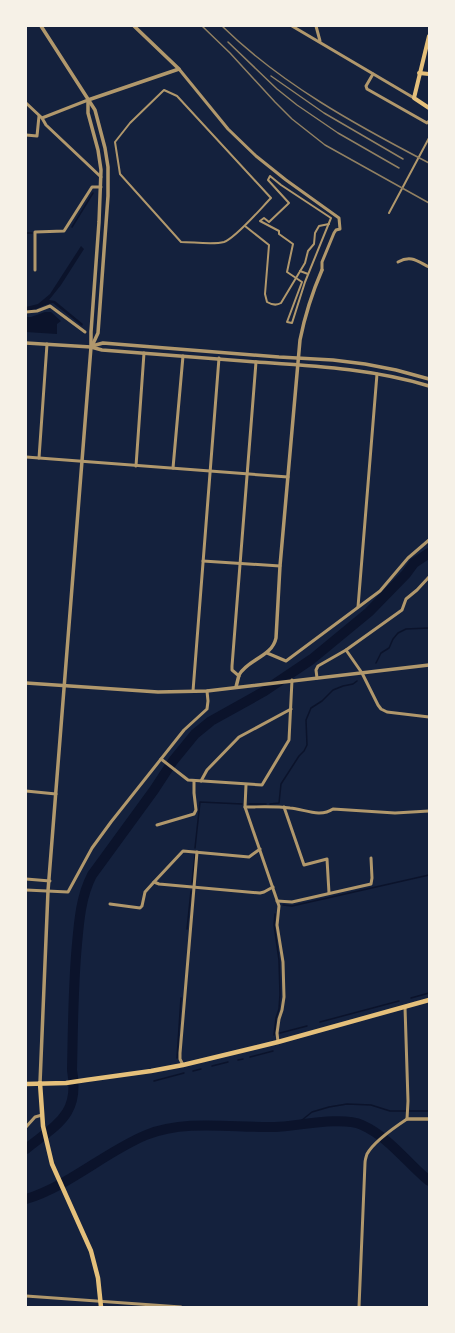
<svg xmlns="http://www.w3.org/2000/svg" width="455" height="1333" viewBox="0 0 455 1333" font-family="'DejaVu Sans',sans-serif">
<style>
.water{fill:#0b132b}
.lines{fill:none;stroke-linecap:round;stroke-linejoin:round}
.stream{stroke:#0b132b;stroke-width:1.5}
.river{stroke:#0b132b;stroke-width:10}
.pedestrian{stroke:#b1986c;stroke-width:2}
.minor{stroke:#b1986c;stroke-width:3}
.tertiary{stroke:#b1986c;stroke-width:3.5}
.secondary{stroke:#e5c07b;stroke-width:4}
.primary{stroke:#e5c07b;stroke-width:4.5}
.trunk{stroke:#e5c07b;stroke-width:4.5}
.rail{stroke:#918062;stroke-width:1.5}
</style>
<rect width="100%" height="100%" fill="#14213d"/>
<g class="water">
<path d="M81,246L84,249L61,285L49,300L55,301L83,324L82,326L53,303C43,304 36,311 26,311V307L38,304L50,294Z"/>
<polygon points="45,312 51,312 61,321 57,324 57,334 26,332 26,317 31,317"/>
</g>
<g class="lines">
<g class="stream">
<polyline points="72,227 93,193"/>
<polyline points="26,233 32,233"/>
<polyline points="376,663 381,653 389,648 393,639 398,633 406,629 429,628"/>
<polyline points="249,804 266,804"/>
<polyline points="270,804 279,803 281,784 299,756 304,751 307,745 306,720 311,708 322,701 333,690 343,686 353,684 357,681"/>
<polyline points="195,848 200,802 242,804"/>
<polyline points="192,883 195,855"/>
<polyline points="283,905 292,906 429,875"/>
<polyline points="187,929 191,891"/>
<polyline points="411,998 429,993"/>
<polyline points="320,1022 399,1001"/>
<polyline points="280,1033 307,1026"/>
<polyline points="274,1035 276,1018 279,1009 280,994 279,960 274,925 275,914"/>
<polyline points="250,1057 273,1051"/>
<polyline points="177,1058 181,998"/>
<polyline points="238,1060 243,1059"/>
<polyline points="212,1066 228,1062"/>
<polyline points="193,1071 201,1069"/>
<polyline points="154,1081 184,1073"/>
<polyline points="297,1124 312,1112 329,1107 347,1104 371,1105 390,1111 429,1111"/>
</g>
<g class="river">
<path d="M26,1149C57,1124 80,1115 72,1070C73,1028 73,986 77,944C79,921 81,896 92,875L154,790L173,761L195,734L211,721L263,692L312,659L369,612L406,574L414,563L429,553"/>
<path d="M26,1199C69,1186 105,1152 146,1135C186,1119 232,1128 275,1127C298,1126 342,1116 362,1125C389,1137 407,1163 429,1181"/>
</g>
<g class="pedestrian">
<path d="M164,90L177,96L271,198C262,207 236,238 224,242C213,245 193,242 181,242L120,174L115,142L130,123Z"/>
<polygon points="270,176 281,185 331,218 305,282 292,323 287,322 302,282 287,272 293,244 279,234 279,231 260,221 264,218 269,222 289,203 268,180"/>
<polyline points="389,213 429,138"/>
<path d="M245,226L269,245L265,294L267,302C272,305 276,306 281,303L305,263L308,251L314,244L315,233L319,226L329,224"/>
<polyline points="300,271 308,274"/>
</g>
<g class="minor">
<polyline points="292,26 414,98"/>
<polyline points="316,26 320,41"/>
<polyline points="179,69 228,129 256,156 286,180 339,218 340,229 336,230 334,233 322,262 322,270"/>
<polyline points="373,74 366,86 367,89 427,123 429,121"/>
<polyline points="26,103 42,118 88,100"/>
<polyline points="42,118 46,125 101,177"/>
<polyline points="26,135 37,136 39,116"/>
<path d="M398,262C411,255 417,261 429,267"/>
<polyline points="35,270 35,232 64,231 92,187 101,187"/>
<polyline points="26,312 37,311 50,306 85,332"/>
<polyline points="26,457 288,477"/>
<polyline points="39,458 47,344"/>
<polyline points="136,466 144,353"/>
<polyline points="173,468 183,356"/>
<polyline points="203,561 280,566"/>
<polyline points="358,607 377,374"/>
<polyline points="346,650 402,610 406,599 417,590 429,577"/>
<polyline points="267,653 286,661 380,591 408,558 429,540"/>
<polyline points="239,676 232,670 232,666 256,362"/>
<polyline points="317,678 316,670 318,666 346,650 362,673 378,705 381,709 387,712 429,717"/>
<polyline points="193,691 219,358"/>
<polyline points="161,759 188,780 262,785 289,740 292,680"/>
<polyline points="201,781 207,770 239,737 291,709"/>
<polyline points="246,785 245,807 279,906 277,925 283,962 284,997 282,1010 279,1019 277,1033 278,1042"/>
<polyline points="26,791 56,794"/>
<path d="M245,807C260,807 275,806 290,808C304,809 320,818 333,809L395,813L429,811"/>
<polyline points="284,807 304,865 327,859 329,893"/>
<polyline points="157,825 194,814 196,810 194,793 194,781"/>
<polyline points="260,849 249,857 183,851 154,882 159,884 260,893 264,892 273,887"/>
<polyline points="26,879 50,881"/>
<polyline points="26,890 68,892 92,848 111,822 184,730 207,709 208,701 207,691"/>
<polyline points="277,901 292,902 371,884 372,878 371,858"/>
<polyline points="110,904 140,908 142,906 145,892 154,882"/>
<polyline points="183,1065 180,1059 180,1053 197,852"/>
<polyline points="26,1127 35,1117 42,1115"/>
<polyline points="26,1296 181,1307"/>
<path d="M359,1307L365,1163C365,1161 366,1157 367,1154C374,1141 395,1127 407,1119L408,1101L405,1007"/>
</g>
<g class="tertiary">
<polyline points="41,26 95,110 105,148 108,167 108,196 98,333 92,346"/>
<polyline points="88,100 179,69 134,26"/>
<path d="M26,343L91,347L102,350C154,354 205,358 257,362C315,366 373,369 429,386"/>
<polyline points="92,346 103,343 279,357 333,360 365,364 396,370 429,379"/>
<polyline points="26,683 158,692 207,691 429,665"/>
<path d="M236,687C237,683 238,679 239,675C248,659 272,657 276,638L280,566L300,340C305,315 312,293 322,270"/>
<polyline points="40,1083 48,891 91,347 91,332 99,222 101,170 98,150 88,113 88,100"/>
<polyline points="407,1119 429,1119"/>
</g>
<g class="secondary">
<polyline points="429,36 414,98 429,108"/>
<polyline points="419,73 429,74"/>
</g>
<polyline class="primary" points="40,1083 43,1126 52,1164 91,1251 98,1278 101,1307"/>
<polyline class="trunk" points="26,1084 66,1083 86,1080 151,1071 183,1065 278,1042 429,1000"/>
<g class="rail">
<polyline points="202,26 230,53 275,102 292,119 325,145 429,203"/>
<path d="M222,26C281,84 356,125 429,163"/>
<polyline points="228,42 277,89 297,105 338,133 399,168"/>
<polyline points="271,76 324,113 403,159"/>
</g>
</g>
<rect width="455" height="1333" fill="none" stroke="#f6f1e7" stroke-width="54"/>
</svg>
